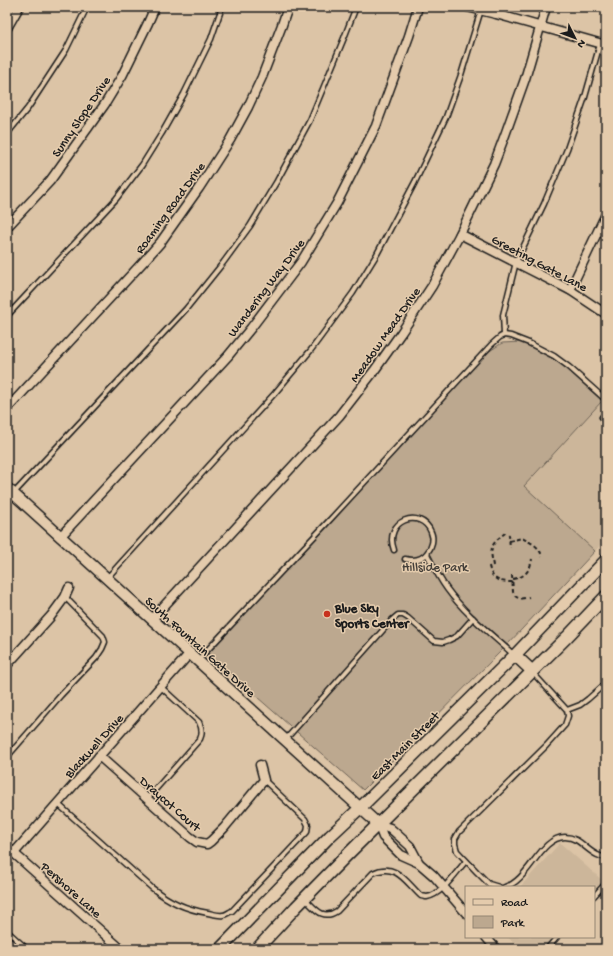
<svg xmlns="http://www.w3.org/2000/svg" width="613" height="956" viewBox="0 0 613 956" font-family="'Gochi Hand',sans-serif">
<style>
.built{fill:#ccb69a}
.green{fill:#bca88f;stroke:#6c6256}
.lines{fill:none;stroke-linecap:round;stroke-linejoin:round}
.service-casing{stroke:#1c1c1c;stroke-width:7}
.minor-casing{stroke:#1c1c1c;stroke-width:11}
.tertiary-casing{stroke:#1c1c1c;stroke-width:13}
.secondary-casing{stroke:#1c1c1c;stroke-width:14}
.path{stroke:#1c1c1c;stroke-width:2;stroke-dasharray:4 3;stroke-linecap:butt}
.service{stroke:#e4cbac;stroke-width:4}
.minor{stroke:#e4cbac;stroke-width:8}
.tertiary{stroke:#e4cbac;stroke-width:10}
.secondary{stroke:#e4cbac;stroke-width:11}
.poi-dot{fill:#c8321e;stroke:#e4cbac;stroke-width:1.5}
.labels{text-anchor:middle;stroke-width:3;stroke-linejoin:round;paint-order:stroke}
.street-label{font-size:13px;fill:#1c1c1c;stroke:#e4cbac}
.park-label{font-size:13px;fill:#443f39;stroke:#e4cbac}
.poi-label{font-size:13px;font-weight:bold;fill:#1c1c1c;stroke:#e4cbac;text-anchor:start}
</style>
<rect width="100%" height="100%" fill="#dcc4a6"/>
<filter id="ink" filterUnits="userSpaceOnUse"><feTurbulence type="fractalNoise" baseFrequency=".025" numOctaves="2"/><feDisplacementMap in="SourceGraphic" scale="8" xChannelSelector="R" yChannelSelector="G"/><feConvolveMatrix kernelMatrix="1 2 1 2 8 2 1 2 1" color-interpolation-filters="sRGB"/></filter>
<g filter="url(#ink)">
<g class="built">
<polygon points="602,401 606,405 606,539 595,551 524,486"/>
<polygon points="560,843 603,881 594,892 594,887 520,887"/>
<polygon points="508,937 553,937 542,949 519,949"/>
</g>
<polygon class="green" points="521,342 560,363 602,401 524,486 595,551 508,644 363,790 208,654 485,354 502,343"/>
<g class="lines">
<defs>
<g id="service">
<polyline points="7,134 28,108 66,50 87,7"/>
<polyline points="598,232 606,236"/>
<polyline points="7,316 116,199 142,165 162,133 184,94 211,39 222,7"/>
<polyline points="504,335 503,315 516,262 544,204 567,149 585,97 600,44"/>
<polyline points="602,417 606,420"/>
<polyline points="13,494 186,309 223,263 250,226 277,181 310,120 344,38 356,7"/>
<path d="M394,550C383,520 421,507 431,532C434,539 432,547 427,553C422,560 414,561 405,559"/>
<path d="M427,554C433,566 439,578 447,589C465,614 491,634 513,654"/>
<polyline points="107,578 275,393 311,350 353,293 377,254 415,182 446,117 461,75 481,10"/>
<polyline points="198,660 326,524 491,345 500,337 504,335 511,336 529,343 554,356 569,367 606,400"/>
<polyline points="567,710 580,705 588,699 606,683"/>
<polyline points="286,739 392,620 398,615 403,615 408,618 434,641 443,642 449,640 457,636 473,618"/>
<polyline points="7,757 61,695 96,658 102,649 105,642 103,636 65,597"/>
<path d="M147,799L200,739C203,733 202,728 199,722L161,687"/>
<path d="M58,804L152,888C170,902 185,909 208,913C213,914 219,916 223,915C226,915 229,912 232,911L307,832L308,825L305,819L264,780"/>
<polyline points="499,887 489,884 477,872 457,851 455,844 455,839 459,832 546,746 565,725 568,716 567,710 533,673"/>
<path d="M505,887C529,881 540,837 565,837C580,837 587,852 600,856C602,857 604,857 606,857"/>
<polyline points="594,896 606,883"/>
<path d="M305,899C315,908 322,921 337,911L373,873C396,862 406,882 421,896C423,896 425,897 427,897C442,895 457,871 466,861"/>
<polyline points="7,931 27,949"/>
<polyline points="547,949 557,937"/>
</g>
<g id="minor">
<polyline points="467,7 496,14 606,45"/>
<polyline points="7,28 19,7"/>
<polyline points="7,227 50,181 105,104 122,76 148,23 155,7"/>
<polyline points="460,234 570,290 606,314"/>
<polyline points="570,290 606,214"/>
<polyline points="7,409 144,261 160,243 199,188 230,140 248,107 262,77 282,25 288,7"/>
<polyline points="60,537 228,356 251,328 301,262 337,203 376,126 409,36 418,7"/>
<polyline points="152,619 339,416 374,371 401,333 432,286 460,234 494,164 505,135 525,79 546,7"/>
<polyline points="7,665 51,616 65,597 69,588"/>
<polyline points="99,756 190,837 197,842 207,844 211,841 224,828 264,780 260,765"/>
<polyline points="378,824 383,837 401,855 419,863 434,876 466,913"/>
<polyline points="378,824 390,828 410,846 419,863"/>
<polyline points="7,847 121,949"/>
<polyline points="14,853 190,653"/>
<polyline points="486,937 496,949"/>
</g>
<polyline id="tertiary" points="7,488 378,824"/>
<g id="secondary">
<polyline points="515,655 532,671"/>
<polyline points="220,949 330,836 360,808 515,655 606,560"/>
<polyline points="257,949 296,907 348,854 567,637 606,596"/>
</g>
</defs>
<use href="#service" class="service-casing"/>
<use href="#minor" class="minor-casing"/>
<use href="#tertiary" class="tertiary-casing"/>
<use href="#secondary" class="secondary-casing"/>
<g class="path">
<path d="M509,541L522,538C531,543 540,546 542,557"/>
<path d="M489,566C492,581 500,582 513,582"/>
<path d="M493,566C490,547 490,545 505,533H507L509,535L510,548"/>
<path d="M512,575L513,592C516,600 522,599 529,597"/>
<path d="M513,579C525,577 530,571 532,559"/>
</g>
<use href="#service" class="service"/>
<use href="#minor" class="minor"/>
<use href="#tertiary" class="tertiary"/>
<use href="#secondary" class="secondary"/>
</g>
</g>
<circle class="poi-dot" cx="327" cy="614" r="4"/>
<g class="labels">
<g class="street-label">
<text transform="translate(80 116) rotate(-56)" y="5">Sunny Slope Drive</text>
<text transform="translate(169 207) rotate(-54)" y="5">Roaming Road Drive</text>
<text transform="translate(540 262) rotate(28)" y="5">Greeting Gate Lane</text>
<text transform="translate(265 287) rotate(-53)" y="5">Wandering Way Drive</text>
<text transform="translate(384 334) rotate(-55)" y="5">Meadow Mead Drive</text>
<text transform="translate(201 646) rotate(42)" y="5">South Fountain Gate Drive</text>
<text transform="translate(93 745) rotate(-48)" y="5">Blackwell Drive</text>
<text transform="translate(404 745) rotate(-45)" y="5">East Main Street</text>
<text transform="translate(171 803) rotate(41)" y="5">Draycot Court</text>
<text transform="translate(72 889) rotate(42)" y="5">Pershore Lane</text>
</g>
<g class="park-label">
<text x="435" y="571">Hillside Park</text>
</g>
<g class="poi-label">
<text x="335" y="612">Blue Sky<tspan x="335" dy="15">Sports Center</tspan></text>
</g>
</g>
<rect width="613" height="956" fill="none" stroke="#e4cbac" stroke-width="24"/>
<rect x="12" y="12" width="589" height="932" fill="none" stroke="#1c1c1c" stroke-width="1.5" filter="url(#ink)"/>
<rect x="465" y="886" width="130" height="52" fill="#e4cbac" stroke="#948572"/>
<rect x="473" y="899" width="20" height="6" fill="#e4cbac" stroke="#948572"/>
<text x="501" y="906" font-size="12" fill="#1c1c1c">Road</text>
<rect x="473" y="916" width="20" height="12" fill="#bca88f" stroke="#948572"/>
<text x="501" y="926" font-size="12" fill="#1c1c1c">Park</text>
<g transform="translate(575 38) rotate(132)" stroke="#e4cbac" stroke-width="3" paint-order="stroke">
<path d="M0-3L7 15L0 10L-7 15Z" fill="#1c1c1c"/>
<text y="-6" font-size="11" font-weight="bold" text-anchor="middle" fill="#1c1c1c">N</text>
</g>
</svg>
